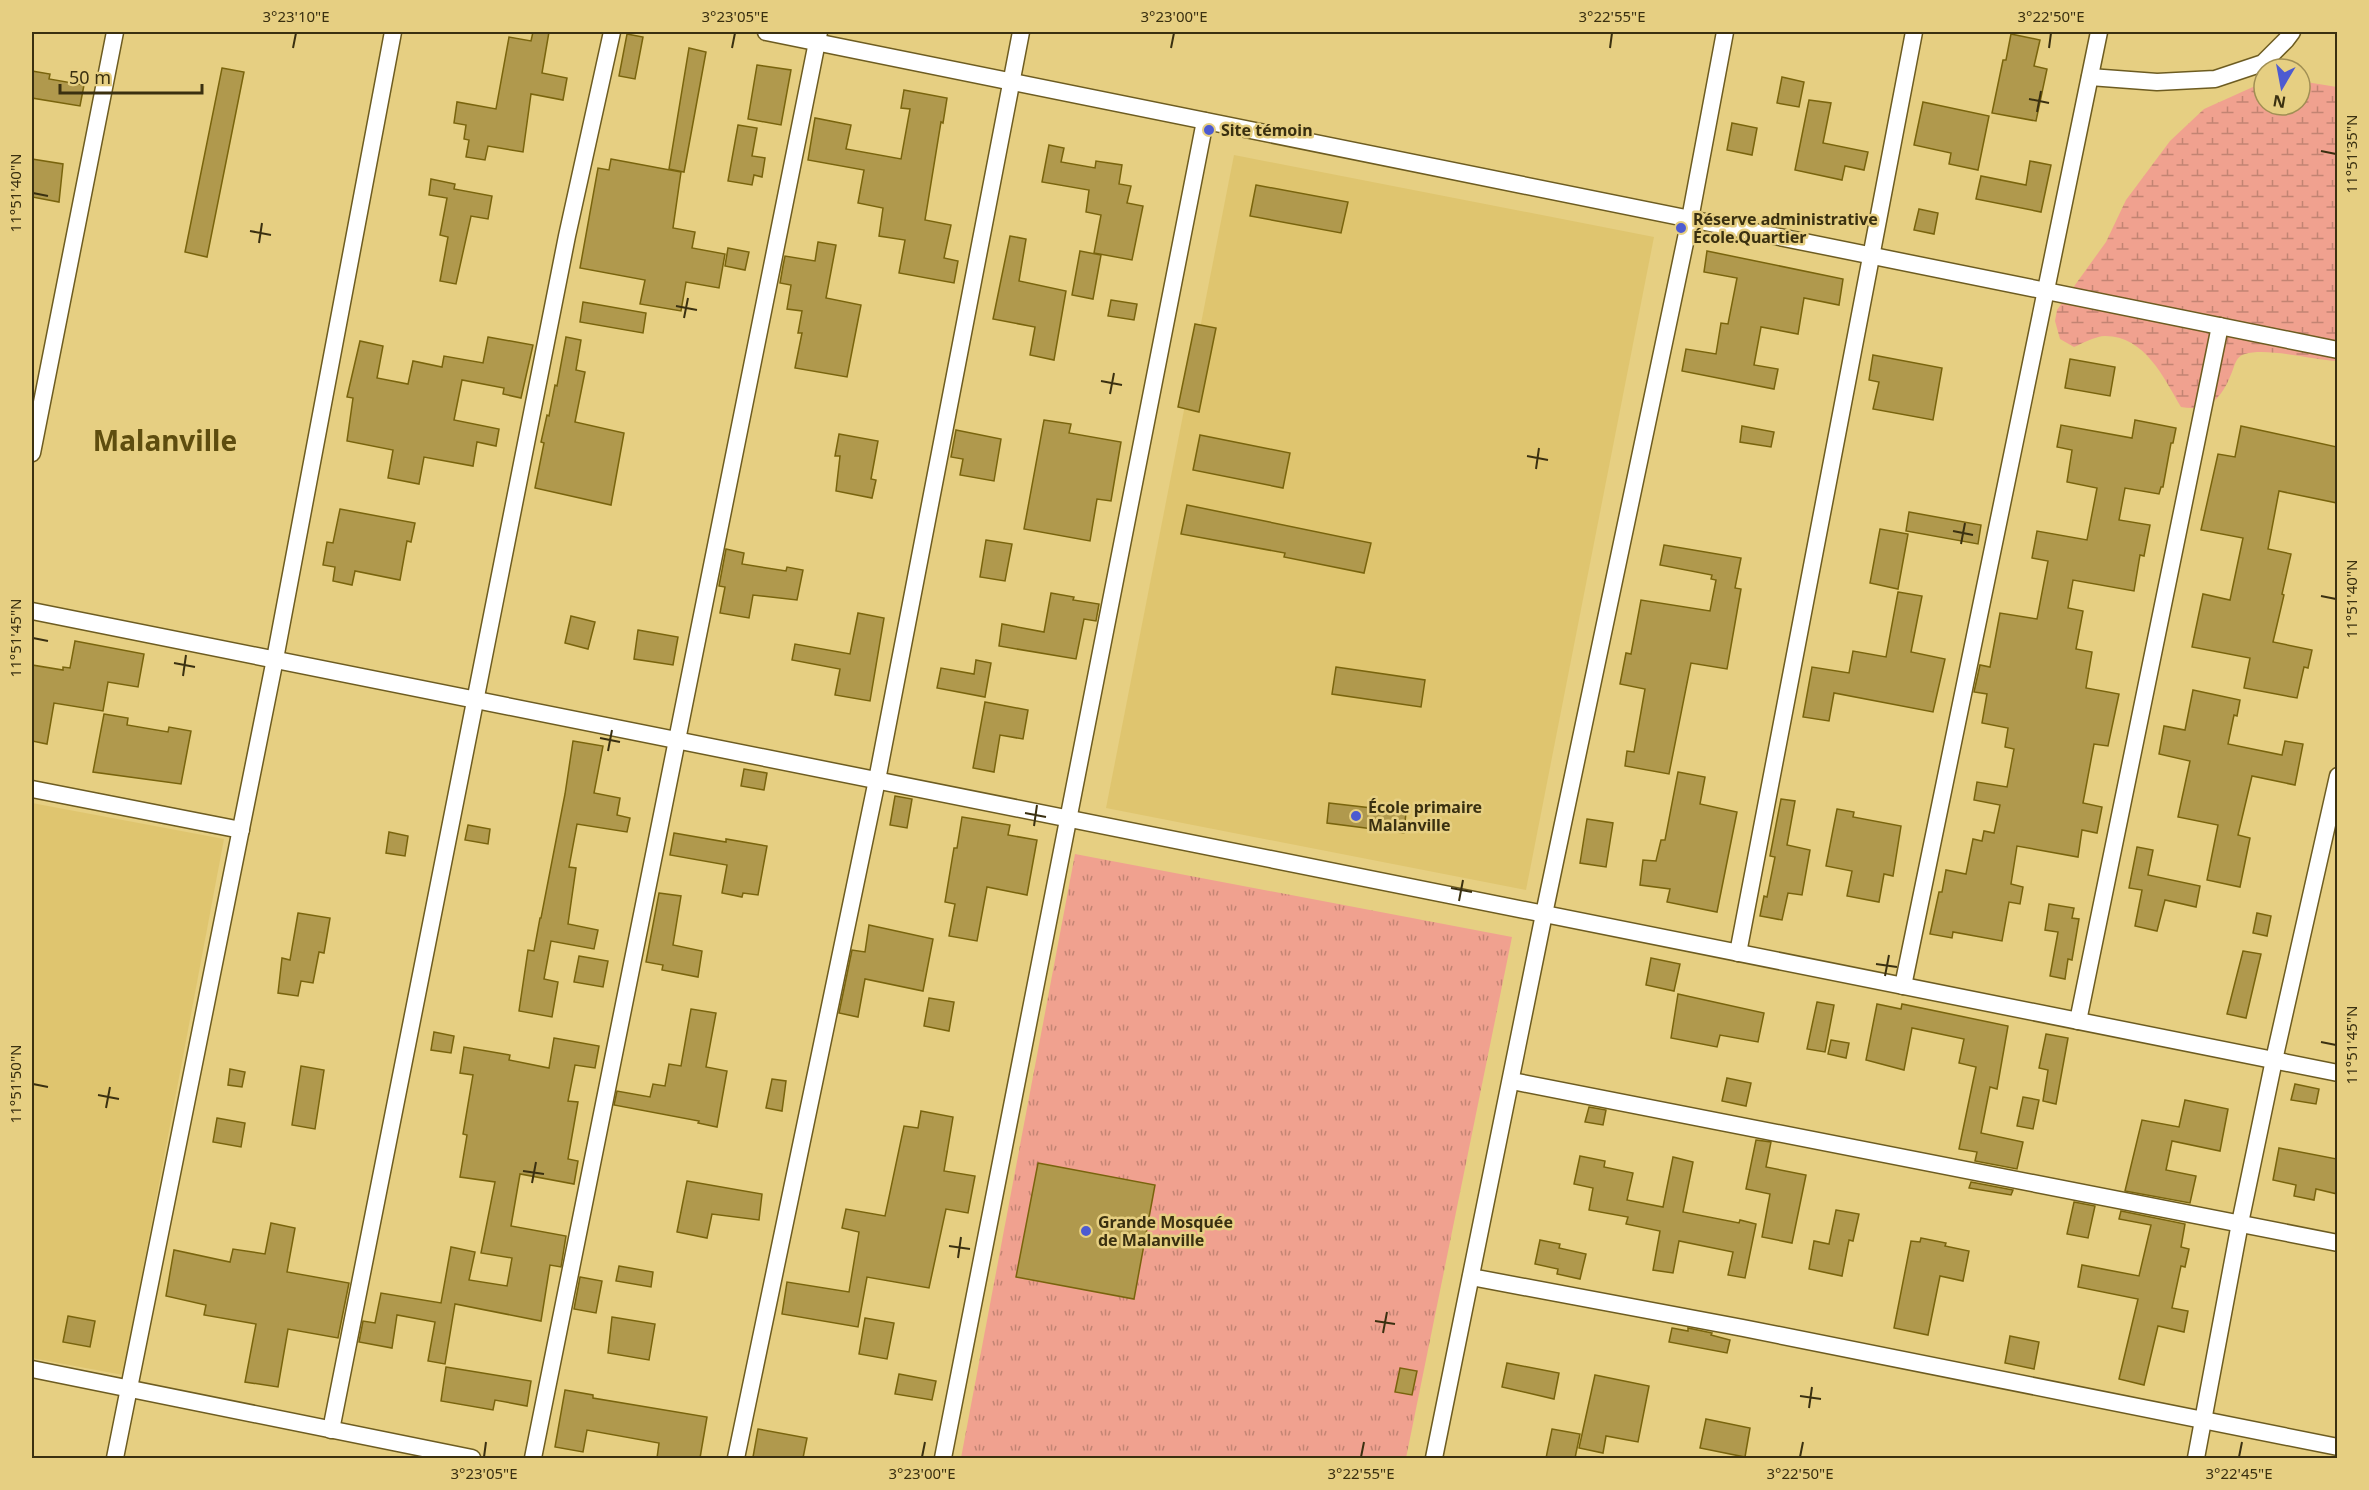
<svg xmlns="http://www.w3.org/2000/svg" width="2369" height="1490" viewBox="0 0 2369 1490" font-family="'Noto Sans',sans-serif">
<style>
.built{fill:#dfc56f}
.grass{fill:url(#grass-tufts)}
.wetland{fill:url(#wetland-marsh)}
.building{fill:#b0994d;stroke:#79640d;stroke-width:1.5}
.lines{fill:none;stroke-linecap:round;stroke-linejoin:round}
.minor-casing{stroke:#6d5c21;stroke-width:19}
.minor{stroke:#fff;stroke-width:16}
.ticks{fill:none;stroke:#3a3010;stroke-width:2}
.poi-dot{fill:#4d5bd1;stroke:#e6cf82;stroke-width:2}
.labels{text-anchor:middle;stroke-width:5;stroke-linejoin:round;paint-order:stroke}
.poi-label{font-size:16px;font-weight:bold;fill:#3a3010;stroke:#e6cf82;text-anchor:start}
.town-label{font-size:28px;font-weight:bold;fill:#5e4d0f;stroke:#e6cf82}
.neatline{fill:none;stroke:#3a3010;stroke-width:2}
.ticks-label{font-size:15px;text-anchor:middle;fill:#3a3010}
</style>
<defs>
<pattern id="grass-tufts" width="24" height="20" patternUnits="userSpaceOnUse" patternTransform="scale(1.5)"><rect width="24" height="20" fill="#f0a18f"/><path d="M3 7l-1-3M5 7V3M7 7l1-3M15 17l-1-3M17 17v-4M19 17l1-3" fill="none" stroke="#c38473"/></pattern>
<pattern id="wetland-marsh" width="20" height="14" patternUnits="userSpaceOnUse" patternTransform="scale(1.5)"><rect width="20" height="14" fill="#f0a18f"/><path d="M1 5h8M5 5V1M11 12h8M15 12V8" fill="none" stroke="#c38473"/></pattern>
</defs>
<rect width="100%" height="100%" fill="#e6cf82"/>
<g class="built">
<polygon points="1234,155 1654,237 1526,890 1106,808"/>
<polygon points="32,803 224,839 123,1375 32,1358"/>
</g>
<polygon class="grass" points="1075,854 1512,937 1406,1458 961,1458"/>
<path class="wetland" d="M2300,81L2337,87V361C2313,360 2267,347 2245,354C2236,356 2235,365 2232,372C2222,398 2210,412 2181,407C2164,378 2145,336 2105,336C2096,336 2083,343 2074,347L2060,339L2055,321L2057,310L2106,242L2126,200L2170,141L2204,109L2264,82V105H2300Z"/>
<g class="building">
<polygon points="533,32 549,32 542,73 567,78 563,100 531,94 523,152 488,146 485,160 466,157 469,140 464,139 466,125 454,123 457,102 496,109 509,37 531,41"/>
<polygon points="627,34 643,37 635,79 619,76"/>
<polygon points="2011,34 2040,40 2034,66 2047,69 2036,121 1992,113 2003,60 2006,60"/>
<polygon points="689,48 706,52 684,172 669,169"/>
<polygon points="757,65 791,70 781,125 748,119"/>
<polygon points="222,68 244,72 207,257 185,252"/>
<polygon points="32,71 50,74 49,79 84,85 80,106 32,98"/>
<polygon points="1782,77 1804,82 1799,107 1777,103"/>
<polygon points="904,90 947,98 943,123 941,122 925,220 951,225 944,258 958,261 954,283 899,273 905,240 879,236 883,208 858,203 864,170 808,160 815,118 851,125 846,149 901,159 910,109 901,108"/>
<polygon points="1809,100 1831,103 1823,143 1868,152 1864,170 1845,166 1842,180 1795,170"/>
<polygon points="1923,102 1989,116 1978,170 1949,164 1951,153 1914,145"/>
<polygon points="1732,123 1757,128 1752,155 1727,150"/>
<polygon points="738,125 757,128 752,156 765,158 762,177 754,175 752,185 728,181"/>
<polygon points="1049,145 1064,148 1061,162 1095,168 1096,161 1122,165 1119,184 1131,186 1127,203 1143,206 1132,260 1094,253 1101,215 1086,212 1089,190 1042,182"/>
<polygon points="32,159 63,164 59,202 32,197"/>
<polygon points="611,159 681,172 673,228 695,232 692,248 725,254 719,288 686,282 681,311 640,304 645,280 580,268 598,168 609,170"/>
<polygon points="2030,161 2051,165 2041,212 1976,199 1981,176 2026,185"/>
<polygon points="431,179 455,184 454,189 492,196 488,219 471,216 456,284 440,281 448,237 440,235 447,198 429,195"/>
<polygon points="1256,185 1348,202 1341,233 1250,216"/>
<polygon points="1919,209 1938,213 1934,234 1914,230"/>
<polygon points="1010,236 1026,239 1019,281 1066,291 1054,360 1030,355 1035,327 993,319"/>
<polygon points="818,242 836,245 826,298 861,305 847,377 795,368 802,333 798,333 802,311 787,309 791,285 780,283 783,266 785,256 815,261"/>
<polygon points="728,248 749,252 745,270 725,266"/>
<polygon points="1080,251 1101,255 1093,299 1072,295"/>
<polygon points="1707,251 1843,279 1839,305 1804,298 1798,334 1761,327 1754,365 1778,369 1774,389 1682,371 1686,349 1716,354 1721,323 1728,324 1737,278 1704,272"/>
<polygon points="1111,300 1137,304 1134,320 1108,316"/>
<polygon points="583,302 646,313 643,333 580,322"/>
<polygon points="1195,324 1216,328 1199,412 1178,407"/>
<polygon points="488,337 533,345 521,398 503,394 504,388 462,380 454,420 499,429 496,446 477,442 473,466 424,457 419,484 388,478 393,450 347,441 353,398 347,397 360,341 383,346 377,378 408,384 413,361 442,367 444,356 483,363"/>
<polygon points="566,337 581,340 576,370 585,372 575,422 624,433 611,505 535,488 544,443 541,442 547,415 549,416 555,385 557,386"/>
<polygon points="1873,355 1942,368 1933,420 1873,409 1879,382 1869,380"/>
<polygon points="2070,359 2115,367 2110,396 2065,388"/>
<polygon points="1044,420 1071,424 1069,433 1121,442 1111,501 1097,499 1090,541 1024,529"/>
<polygon points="2135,420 2176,428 2173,443 2171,443 2163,487 2161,487 2159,494 2125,488 2119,520 2150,525 2144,556 2140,555 2134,591 2073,580 2068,608 2083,611 2076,649 2092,652 2086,688 2119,694 2108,746 2094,744 2083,803 2102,807 2097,833 2082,830 2078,857 2017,846 2011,884 2023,887 2020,904 2009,902 2002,941 1953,932 1952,938 1930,934 1939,892 1942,892 1946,870 1966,874 1973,839 1982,841 1984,831 1994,833 2000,805 1974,800 1977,782 2007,787 2014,749 2005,747 2008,728 1982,723 1987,694 1974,692 1980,665 1990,667 2000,613 2037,619 2048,561 2032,558 2037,531 2087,540 2097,488 2067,482 2072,450 2057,447 2061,425 2132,438"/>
<polygon points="1742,426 1774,432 1771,447 1740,442"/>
<polygon points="2241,426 2337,447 2337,503 2279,491 2268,549 2291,554 2282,594 2284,595 2273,642 2312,650 2308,668 2304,667 2297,698 2244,688 2250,658 2192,647 2203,594 2230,600 2243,538 2201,530 2218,454 2235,457"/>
<polygon points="956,430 1001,439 994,481 960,475 963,459 951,457"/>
<polygon points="839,434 878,441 871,479 876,480 872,498 836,491 840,456 835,456"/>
<polygon points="1200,435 1290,453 1283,488 1193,470"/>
<polygon points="1187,505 1371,543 1364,573 1284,557 1285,553 1181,534"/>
<polygon points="340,509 415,523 411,542 407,541 400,580 355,571 352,585 333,581 335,567 323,565 327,542 333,543"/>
<polygon points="1909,512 1981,525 1978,544 1906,531"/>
<polygon points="1880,529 1908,534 1898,589 1870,583"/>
<polygon points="986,540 1012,544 1005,581 980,577"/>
<polygon points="1664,545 1741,558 1735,588 1741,589 1727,669 1691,663 1669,774 1625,766 1627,751 1634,752 1645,689 1620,684 1626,653 1631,654 1641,600 1710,611 1716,580 1711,579 1712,575 1660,565"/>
<polygon points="726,549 744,553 742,564 786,571 787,567 803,570 797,600 753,595 749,618 720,613 725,587 719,586"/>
<polygon points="1898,592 1922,596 1911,652 1945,659 1933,712 1834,693 1829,721 1803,717 1812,667 1849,673 1853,651 1886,657"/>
<polygon points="1051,593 1074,597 1073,600 1099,604 1096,621 1084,619 1076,659 999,646 1002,624 1044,632"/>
<polygon points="858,613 884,618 870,701 835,695 840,669 792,660 795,644 850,654"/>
<polygon points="571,616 595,622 588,649 565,643"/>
<polygon points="638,630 678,637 673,665 634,659"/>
<polygon points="75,641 144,654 138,687 108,682 103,711 54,703 47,744 32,741 32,665 63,670 63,667 70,668"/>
<polygon points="976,660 991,663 985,697 937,688 941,668 974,674"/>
<polygon points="1336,667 1425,680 1421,707 1332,694"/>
<polygon points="2193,690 2240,700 2237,716 2234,715 2228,744 2282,755 2285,741 2303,744 2295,785 2252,776 2238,835 2250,838 2240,887 2207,880 2218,825 2178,817 2190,761 2159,754 2164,726 2185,730"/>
<polygon points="985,702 1028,710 1023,739 1000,735 994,772 973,768"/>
<polygon points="104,714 128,718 127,725 168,732 169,727 191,731 181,784 93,772"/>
<polygon points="573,741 603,746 594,793 620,798 617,815 630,818 627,832 577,824 569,867 576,868 568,924 598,930 594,949 551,941 544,979 558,982 552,1017 519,1011 528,950 534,951 540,918 541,918 565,794"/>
<polygon points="744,769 767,773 764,790 741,786"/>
<polygon points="1678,772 1705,777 1700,804 1737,812 1717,912 1667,902 1670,889 1640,885 1643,860 1656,861 1661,840 1665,840"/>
<polygon points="895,796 912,799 907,828 890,825"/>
<polygon points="1781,799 1795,801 1787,845 1810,850 1802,895 1788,893 1782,920 1760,916 1764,896 1767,897 1775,857 1770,856"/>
<polygon points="1329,803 1406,812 1404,833 1327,823"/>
<polygon points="1837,809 1854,812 1853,817 1901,826 1893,876 1884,874 1879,902 1847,896 1852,871 1826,866"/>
<polygon points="962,817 1010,825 1008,835 1037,840 1027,895 987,887 977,941 949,936 955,904 945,902 954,848 957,848"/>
<polygon points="1587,819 1613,823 1606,867 1580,863"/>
<polygon points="468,825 490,829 488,844 465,840"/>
<polygon points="389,832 408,836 405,856 386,853"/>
<polygon points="674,833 726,842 726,839 767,846 758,895 743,893 742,897 722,893 727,865 670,855"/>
<polygon points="2137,847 2153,850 2148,875 2200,886 2196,907 2165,900 2157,931 2135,926 2142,890 2129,888"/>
<polygon points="659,893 681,896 673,945 702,951 698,977 662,970 663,965 646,962"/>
<polygon points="2049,904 2074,908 2072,918 2079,919 2072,960 2068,959 2065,979 2050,976 2058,932 2045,930"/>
<polygon points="298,913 330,918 324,953 319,952 313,983 301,981 298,996 278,993 282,958 290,960"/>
<polygon points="2257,913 2271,916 2267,936 2253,933"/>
<polygon points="869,925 933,939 923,991 865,979 858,1017 839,1013 852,950 865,952"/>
<polygon points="2243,951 2261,954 2246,1018 2227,1014"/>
<polygon points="579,956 608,961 603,987 574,982"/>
<polygon points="1651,958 1680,964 1674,991 1646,985"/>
<polygon points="1678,994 1764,1013 1758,1042 1720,1035 1717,1047 1671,1038"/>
<polygon points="929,998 954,1002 949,1031 924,1026"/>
<polygon points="1817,1002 1834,1005 1825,1052 1807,1049"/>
<polygon points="1877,1004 1901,1009 1902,1004 2008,1026 1997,1089 1990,1087 1981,1133 2023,1142 2017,1169 1975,1161 1977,1152 1959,1149 1976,1067 1959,1063 1964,1039 1912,1028 1904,1070 1866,1060"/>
<polygon points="691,1009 716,1013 706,1067 727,1071 717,1127 698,1123 699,1121 614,1105 617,1091 650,1097 653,1084 665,1086 669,1064 681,1066"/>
<polygon points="434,1032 454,1036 451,1053 431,1050"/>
<polygon points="2046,1034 2068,1038 2056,1104 2043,1101 2048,1070 2039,1068"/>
<polygon points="554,1038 599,1046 595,1068 575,1065 568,1101 578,1102 568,1159 578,1161 574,1184 520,1174 511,1226 566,1236 561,1267 550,1265 541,1321 455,1304 445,1364 428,1361 435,1322 397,1315 392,1348 359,1342 363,1321 375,1323 381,1293 441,1303 451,1247 475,1252 469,1280 507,1286 512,1258 481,1253 495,1182 460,1177 467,1135 463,1134 473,1075 460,1073 464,1047 510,1055 509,1060 549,1068"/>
<polygon points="1831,1040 1849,1043 1846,1058 1828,1054"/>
<polygon points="301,1066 324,1070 315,1129 292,1125"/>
<polygon points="230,1069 245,1072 242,1087 228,1085"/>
<polygon points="1727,1078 1751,1083 1746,1106 1722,1101"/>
<polygon points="772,1079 786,1081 782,1111 766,1108"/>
<polygon points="2295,1084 2319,1089 2316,1104 2291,1100"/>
<polygon points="2023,1097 2039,1100 2033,1129 2017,1126"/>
<polygon points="2185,1100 2228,1109 2220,1151 2172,1141 2166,1170 2196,1176 2190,1203 2125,1191 2142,1120 2179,1127"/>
<polygon points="1589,1107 1606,1110 1603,1125 1585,1122"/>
<polygon points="921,1111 953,1117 944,1171 975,1176 968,1213 946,1209 929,1288 867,1277 858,1327 782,1314 787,1282 849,1292 859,1232 842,1228 846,1209 885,1216 904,1126 918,1128"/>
<polygon points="217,1118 245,1123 241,1147 213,1142"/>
<polygon points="1756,1140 1771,1142 1766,1167 1806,1175 1792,1243 1762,1237 1770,1194 1746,1189"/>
<polygon points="2279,1148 2337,1159 2337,1194 2316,1189 2314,1200 2294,1196 2296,1185 2273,1180"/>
<polygon points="1580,1156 1605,1161 1604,1167 1633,1173 1627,1200 1663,1207 1673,1157 1693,1162 1683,1212 1739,1223 1740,1220 1756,1224 1745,1278 1728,1275 1733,1252 1679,1241 1673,1273 1653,1270 1660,1231 1626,1224 1628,1217 1589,1210 1593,1188 1574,1184"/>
<polygon points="1038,1163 1155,1185 1134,1299 1016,1277"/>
<polygon points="687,1181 762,1194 759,1220 712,1214 707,1238 677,1232"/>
<polygon points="1971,1182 2013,1190 2011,1195 1969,1188"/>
<polygon points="2074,1202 2095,1206 2088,1238 2067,1234"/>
<polygon points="1836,1210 1859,1214 1853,1241 1849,1240 1842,1276 1809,1269 1814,1241 1829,1244"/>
<polygon points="2121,1211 2185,1224 2181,1247 2189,1249 2185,1267 2181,1266 2172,1308 2188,1311 2184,1332 2158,1326 2144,1385 2119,1379 2138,1299 2078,1287 2082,1265 2139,1276 2151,1225 2119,1219"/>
<polygon points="271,1223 295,1228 287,1272 349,1283 338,1338 288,1329 278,1387 245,1382 256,1324 204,1315 206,1305 166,1296 174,1250 230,1262 233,1249 265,1254"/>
<polygon points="1921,1238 1946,1243 1945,1246 1969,1251 1963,1281 1940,1276 1928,1335 1894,1328 1911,1241 1920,1242"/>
<polygon points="1540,1240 1560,1244 1559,1248 1586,1254 1580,1279 1557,1274 1558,1269 1535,1264"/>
<polygon points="619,1266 653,1272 651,1287 616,1281"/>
<polygon points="580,1277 602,1281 596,1313 574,1309"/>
<polygon points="68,1316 95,1321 90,1347 63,1342"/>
<polygon points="612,1317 655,1324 649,1360 608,1353"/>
<polygon points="865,1318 894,1323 887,1359 859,1354"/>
<polygon points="1672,1328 1688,1331 1688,1328 1712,1333 1711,1335 1730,1340 1727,1353 1669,1342"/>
<polygon points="2010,1336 2039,1342 2034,1369 2005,1363"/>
<polygon points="1507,1363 1559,1373 1554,1399 1502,1387"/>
<polygon points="446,1367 531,1381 527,1406 495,1400 493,1410 441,1401"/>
<polygon points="1400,1368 1417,1371 1412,1395 1395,1392"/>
<polygon points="899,1374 936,1381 932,1400 895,1394"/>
<polygon points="1595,1375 1649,1386 1638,1442 1606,1436 1603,1453 1579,1448"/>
<polygon points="565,1390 593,1395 593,1398 707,1417 700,1458 657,1458 659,1443 587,1430 583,1452 555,1447"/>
<polygon points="1706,1419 1750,1428 1745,1457 1700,1448"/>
<polygon points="758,1429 807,1438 803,1458 753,1457"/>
<polygon points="1552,1429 1580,1434 1575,1458 1546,1458"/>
</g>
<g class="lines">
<defs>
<g id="minor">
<polyline points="766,32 2338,350"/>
<polyline points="2090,77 2157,82 2215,79 2263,63 2286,40 2292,32"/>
<polyline points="32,453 115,32"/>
<polyline points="32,611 2338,1073"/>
<polyline points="32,789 241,830"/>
<polyline points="1738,953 1914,32"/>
<polyline points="1903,986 2099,32"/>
<polyline points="2078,1021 2220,326"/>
<polyline points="1512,1081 2338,1243"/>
<polyline points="1471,1277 1743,1328 2338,1447"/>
<polyline points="32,1369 472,1458"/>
<polyline points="331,1430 567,236 612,32"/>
<polyline points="115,1458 275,659 393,32"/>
<polyline points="533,1458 819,32"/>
<polyline points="736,1458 877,780 1021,32"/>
<polyline points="943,1458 1205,121"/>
<polyline points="1434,1458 1544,914 1690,219 1725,32"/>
<polyline points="2196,1458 2240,1223 2274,1060 2338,776"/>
</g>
</defs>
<use href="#minor" class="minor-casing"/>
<use href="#minor" class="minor"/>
</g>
<path class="ticks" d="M293,48L296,33M732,48L735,33M1171,48L1174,33M1610,48L1612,33M2049,48L2051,33M2029,99L2049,103M2037,112L2041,91M2321,151L2336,154M33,193L48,196M250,231L271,235M259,243L262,223M676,306L697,310M684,318L688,298M1101,381L1122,385M1110,394L1114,373M1527,456L1548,460M1536,469L1539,448M1953,531L1973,535M1961,544L1965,523M2321,596L2336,599M33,638L48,641M174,663L195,667M183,676L186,655M600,738L620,742M608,751L612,730M1025,813L1046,817M1034,826L1037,805M1451,888L1472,892M1459,901L1463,880M1876,964L1897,967M1885,976L1889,955M2321,1042L2336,1045M33,1084L48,1087M98,1095L119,1099M106,1108L110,1087M523,1171L544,1174M532,1183L536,1162M949,1246L970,1249M958,1258L961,1237M1375,1321L1395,1324M1383,1333L1387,1312M1800,1396L1821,1399M1809,1408L1812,1387M484,1457L486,1442M922,1457L925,1442M1361,1457L1364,1442M1800,1457L1803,1442M2239,1457L2242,1442"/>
<g class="poi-dot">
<circle cx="1209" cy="130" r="6"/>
<circle cx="1681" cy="228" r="6"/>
<circle cx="1356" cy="816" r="6"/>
<circle cx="1086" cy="1231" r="6"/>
</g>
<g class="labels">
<g class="poi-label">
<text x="1221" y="136">Site témoin</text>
<text x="1693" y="225">Réserve administrative<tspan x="1693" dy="18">École.Quartier</tspan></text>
<text x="1368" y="813">École primaire<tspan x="1368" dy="18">Malanville</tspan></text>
<text x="1098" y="1228">Grande Mosquée<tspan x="1098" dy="18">de Malanville</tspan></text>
</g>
<g class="town-label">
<text x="165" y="451">Malanville</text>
</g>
</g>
<rect width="2369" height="1490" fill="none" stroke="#e6cf82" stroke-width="66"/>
<g transform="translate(2282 87) rotate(190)"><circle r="28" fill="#e6cf82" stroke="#a18f54" stroke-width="1.5"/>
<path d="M0-4.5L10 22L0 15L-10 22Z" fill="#4d5bd1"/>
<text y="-9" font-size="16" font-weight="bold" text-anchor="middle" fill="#3a3010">N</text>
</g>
<path d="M60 84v9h142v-9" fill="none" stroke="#3a3010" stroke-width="3"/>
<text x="69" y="84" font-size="18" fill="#3a3010" stroke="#e6cf82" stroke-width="4.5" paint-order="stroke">50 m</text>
<rect x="33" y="33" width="2303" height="1424" class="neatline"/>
<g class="ticks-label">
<text x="296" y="22">3°23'10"E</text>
<text x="735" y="22">3°23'05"E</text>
<text x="1174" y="22">3°23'00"E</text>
<text x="1612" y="22">3°22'55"E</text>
<text x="2051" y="22">3°22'50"E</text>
<text transform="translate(2352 154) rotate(-90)" y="5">11°51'35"N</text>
<text transform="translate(16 193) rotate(-90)" y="5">11°51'40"N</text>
<text transform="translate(2352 599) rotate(-90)" y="5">11°51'40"N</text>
<text transform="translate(16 638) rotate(-90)" y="5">11°51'45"N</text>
<text transform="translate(2352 1045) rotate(-90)" y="5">11°51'45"N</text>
<text transform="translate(16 1084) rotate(-90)" y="5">11°51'50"N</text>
<text x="484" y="1479">3°23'05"E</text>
<text x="922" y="1479">3°23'00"E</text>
<text x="1361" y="1479">3°22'55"E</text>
<text x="1800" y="1479">3°22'50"E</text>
<text x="2239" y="1479">3°22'45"E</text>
</g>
</svg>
